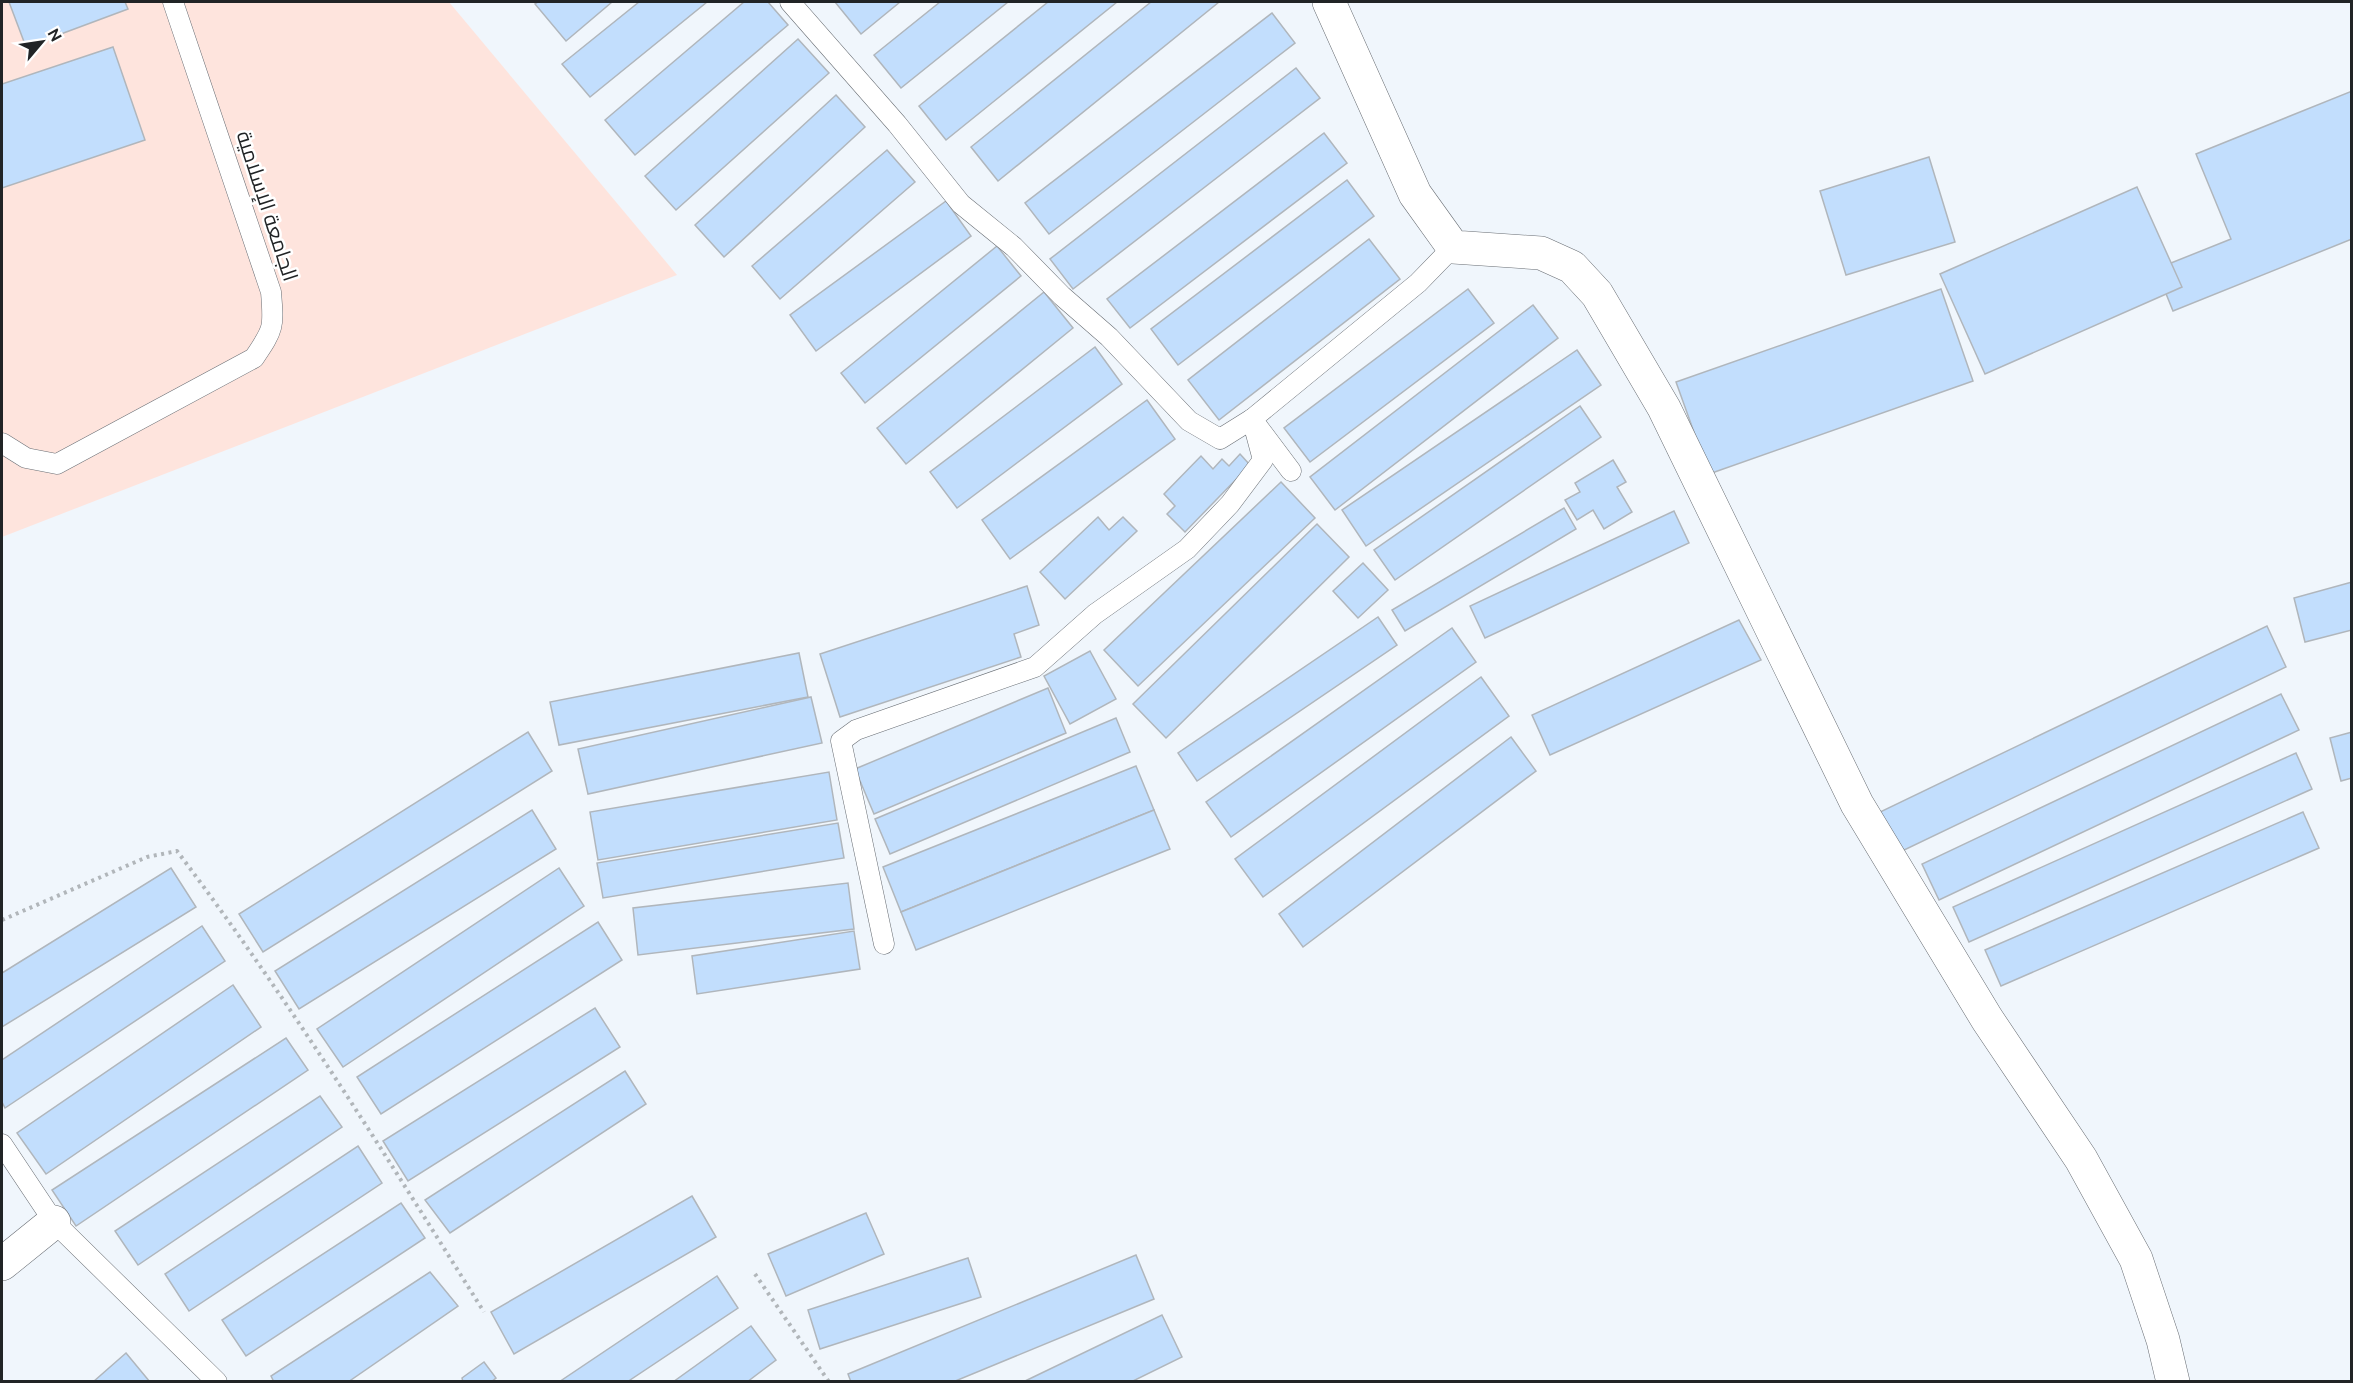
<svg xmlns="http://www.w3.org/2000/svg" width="2353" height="1383" viewBox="0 0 2353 1383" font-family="Ubuntu,Cairo,sans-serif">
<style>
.education{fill:#fee4dd}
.building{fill:#c2defd;stroke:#b0b6bc;stroke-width:1.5}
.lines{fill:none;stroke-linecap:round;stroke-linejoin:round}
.service-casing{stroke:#696e74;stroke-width:21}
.minor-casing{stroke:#696e74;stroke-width:34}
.path{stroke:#b1b6ba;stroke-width:4;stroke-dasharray:3 4.5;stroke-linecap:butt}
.service{stroke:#fff;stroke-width:20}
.minor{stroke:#fff;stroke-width:33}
.labels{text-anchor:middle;stroke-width:5;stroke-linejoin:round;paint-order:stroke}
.street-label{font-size:21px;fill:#212426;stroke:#fff}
</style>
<rect width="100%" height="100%" fill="#f0f6fc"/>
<polygon class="education" points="2,2 449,2 677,275 2,537"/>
<g class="building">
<polygon points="9,2 125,2 128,9 26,47"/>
<polygon points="538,2 612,2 566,41 535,4"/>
<polygon points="639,2 707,2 590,97 562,64"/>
<polygon points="744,2 768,2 788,25 635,155 605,120"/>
<polygon points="835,2 900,2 861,34"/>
<polygon points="940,2 1008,2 901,88 874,55"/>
<polygon points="1048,2 1117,2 946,140 919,106"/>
<polygon points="1151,2 1219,2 998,181 971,147"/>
<polygon points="1272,13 1295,43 1049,234 1025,203"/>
<polygon points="798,39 829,73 676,210 645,176"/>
<polygon points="113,47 145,140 2,188 2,84"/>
<polygon points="1296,68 1320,98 1073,289 1050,259"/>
<polygon points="2352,91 2352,239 2173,311 2156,269 2231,239 2196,154"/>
<polygon points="836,95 865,127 724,257 695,225"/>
<polygon points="1324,133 1347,163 1130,328 1107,299"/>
<polygon points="887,150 915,182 780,299 752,266"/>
<polygon points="1929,157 1955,242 1846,275 1820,191"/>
<polygon points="1347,180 1374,216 1178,365 1151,329"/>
<polygon points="2137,187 2182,287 1985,374 1940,274"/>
<polygon points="946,201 971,236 816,351 790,315"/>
<polygon points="1369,239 1400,279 1219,420 1188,380"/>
<polygon points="997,246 1021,276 865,403 841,373"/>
<polygon points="1468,289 1494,323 1310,462 1284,428"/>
<polygon points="1941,289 1973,381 1709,474 1676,382"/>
<polygon points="1044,292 1073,328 906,464 877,428"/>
<polygon points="1533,305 1558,338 1335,510 1310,477"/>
<polygon points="1095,347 1122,384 957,508 930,472"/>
<polygon points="1577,350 1601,385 1366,546 1342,510"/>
<polygon points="1147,400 1175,439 1010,559 982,520"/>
<polygon points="1580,406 1601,437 1395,580 1374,550"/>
<polygon points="1240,454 1250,465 1185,532 1167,514 1175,506 1164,494 1201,456 1213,469 1222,459 1229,466"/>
<polygon points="1613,460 1626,482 1617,487 1632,512 1604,529 1593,510 1577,520 1565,500 1580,492 1575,483"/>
<polygon points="1281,482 1315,518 1138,686 1104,650"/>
<polygon points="1564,508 1576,529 1405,631 1392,610"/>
<polygon points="1674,511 1689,543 1485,638 1470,606"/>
<polygon points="1098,517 1109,530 1123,517 1137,531 1065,599 1040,572"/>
<polygon points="1317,524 1349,557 1166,738 1133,704"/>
<polygon points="1363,563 1388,590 1358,618 1333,591"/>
<polygon points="2352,582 2352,630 2305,642 2294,598"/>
<polygon points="1027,586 1039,625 1014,634 1021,657 840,717 820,654"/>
<polygon points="1378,617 1397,645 1197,781 1178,753"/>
<polygon points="1739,620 1761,660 1550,755 1532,715"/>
<polygon points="2267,626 2286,667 1900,852 1880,812"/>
<polygon points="1452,628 1476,662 1231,837 1206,802"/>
<polygon points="1090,651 1116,699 1070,724 1044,676"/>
<polygon points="799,653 808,697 559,745 550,702"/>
<polygon points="1481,677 1509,716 1263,897 1235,859"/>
<polygon points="1048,688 1066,733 874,814 855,769"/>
<polygon points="2281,694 2299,730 1939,900 1922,864"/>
<polygon points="811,697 822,743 588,794 578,749"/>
<polygon points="1116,718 1130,752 890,854 875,819"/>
<polygon points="528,732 552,771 263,952 239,914"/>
<polygon points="2352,732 2352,778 2341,781 2330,738"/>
<polygon points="1511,737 1536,771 1303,947 1279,914"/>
<polygon points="2296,753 2312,789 1969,942 1953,907"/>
<polygon points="1136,766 1154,810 901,912 883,867"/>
<polygon points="829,772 837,820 598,860 590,812"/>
<polygon points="532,810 556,849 299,1009 275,971"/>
<polygon points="1154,810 1170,849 916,950 901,912"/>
<polygon points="2303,812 2319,848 2001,986 1985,950"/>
<polygon points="838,823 844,858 603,898 597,863"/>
<polygon points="171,868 196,907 2,1027 2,973"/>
<polygon points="559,868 584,906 343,1067 317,1029"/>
<polygon points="848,883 854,929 638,955 633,908"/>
<polygon points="598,922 622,960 381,1114 357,1077"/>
<polygon points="202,926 225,961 5,1108 2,1102 2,1060"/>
<polygon points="854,931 860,969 697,994 692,956"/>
<polygon points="233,985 261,1027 46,1174 17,1133"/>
<polygon points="595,1008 620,1047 408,1181 383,1141"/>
<polygon points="286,1038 308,1070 76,1226 52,1190"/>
<polygon points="625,1071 646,1104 450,1233 425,1200"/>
<polygon points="320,1096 342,1127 138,1265 115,1231"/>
<polygon points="358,1146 382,1183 189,1311 165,1274"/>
<polygon points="692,1196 716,1237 514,1354 491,1312"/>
<polygon points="401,1203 425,1238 246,1356 222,1320"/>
<polygon points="866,1213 884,1254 786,1296 768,1254"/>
<polygon points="1136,1255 1154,1299 953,1382 851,1382 848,1374"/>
<polygon points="968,1258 981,1297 820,1349 808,1310"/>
<polygon points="430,1272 458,1306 348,1382 274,1382 271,1376"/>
<polygon points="717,1276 738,1308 627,1382 559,1382"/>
<polygon points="1162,1315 1182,1357 1131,1382 1023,1382"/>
<polygon points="751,1326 776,1360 747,1382 673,1382"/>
<polygon points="126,1353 150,1382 93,1382"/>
<polygon points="484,1362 496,1378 491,1382 463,1382 462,1378"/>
</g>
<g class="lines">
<defs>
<g id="service">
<polyline points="790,2 897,124 961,204 1014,247 1062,296 1109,337 1189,421 1220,439 1252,419 1263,460 1230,504 1187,549 1095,614 1035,667 856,730 841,741 884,944"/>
<path d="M2,443L26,458L57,464L254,358C274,329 274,327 271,292L173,2"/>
<polyline points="1291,471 1252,419 1418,283 1453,247"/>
<polyline points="2,1144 54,1222 217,1382"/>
</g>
<g id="minor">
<polyline points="1329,2 1415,194 1453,247 1541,253 1572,267 1597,294 1664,408 1857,804 1987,1019 2081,1159 2136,1259 2163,1340 2173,1382"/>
<polyline points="2,1264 54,1222"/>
</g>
</defs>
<use href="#service" class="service-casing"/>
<use href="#minor" class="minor-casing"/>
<g class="path">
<path d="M2,920L147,857L177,851C288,998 386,1156 484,1312"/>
<polyline points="755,1274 829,1382"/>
</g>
<use href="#service" class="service"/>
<use href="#minor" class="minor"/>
</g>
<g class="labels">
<g class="street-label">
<text transform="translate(267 206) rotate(72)" y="7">الجامعة الإسلامية</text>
</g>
</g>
<rect width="2353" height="1383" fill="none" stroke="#212426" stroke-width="6"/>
<g transform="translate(42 42) rotate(61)" stroke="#ffffff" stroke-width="4.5" paint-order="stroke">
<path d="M0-4.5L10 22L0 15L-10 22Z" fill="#212426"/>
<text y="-9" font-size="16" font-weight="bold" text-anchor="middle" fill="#212426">N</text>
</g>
</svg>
